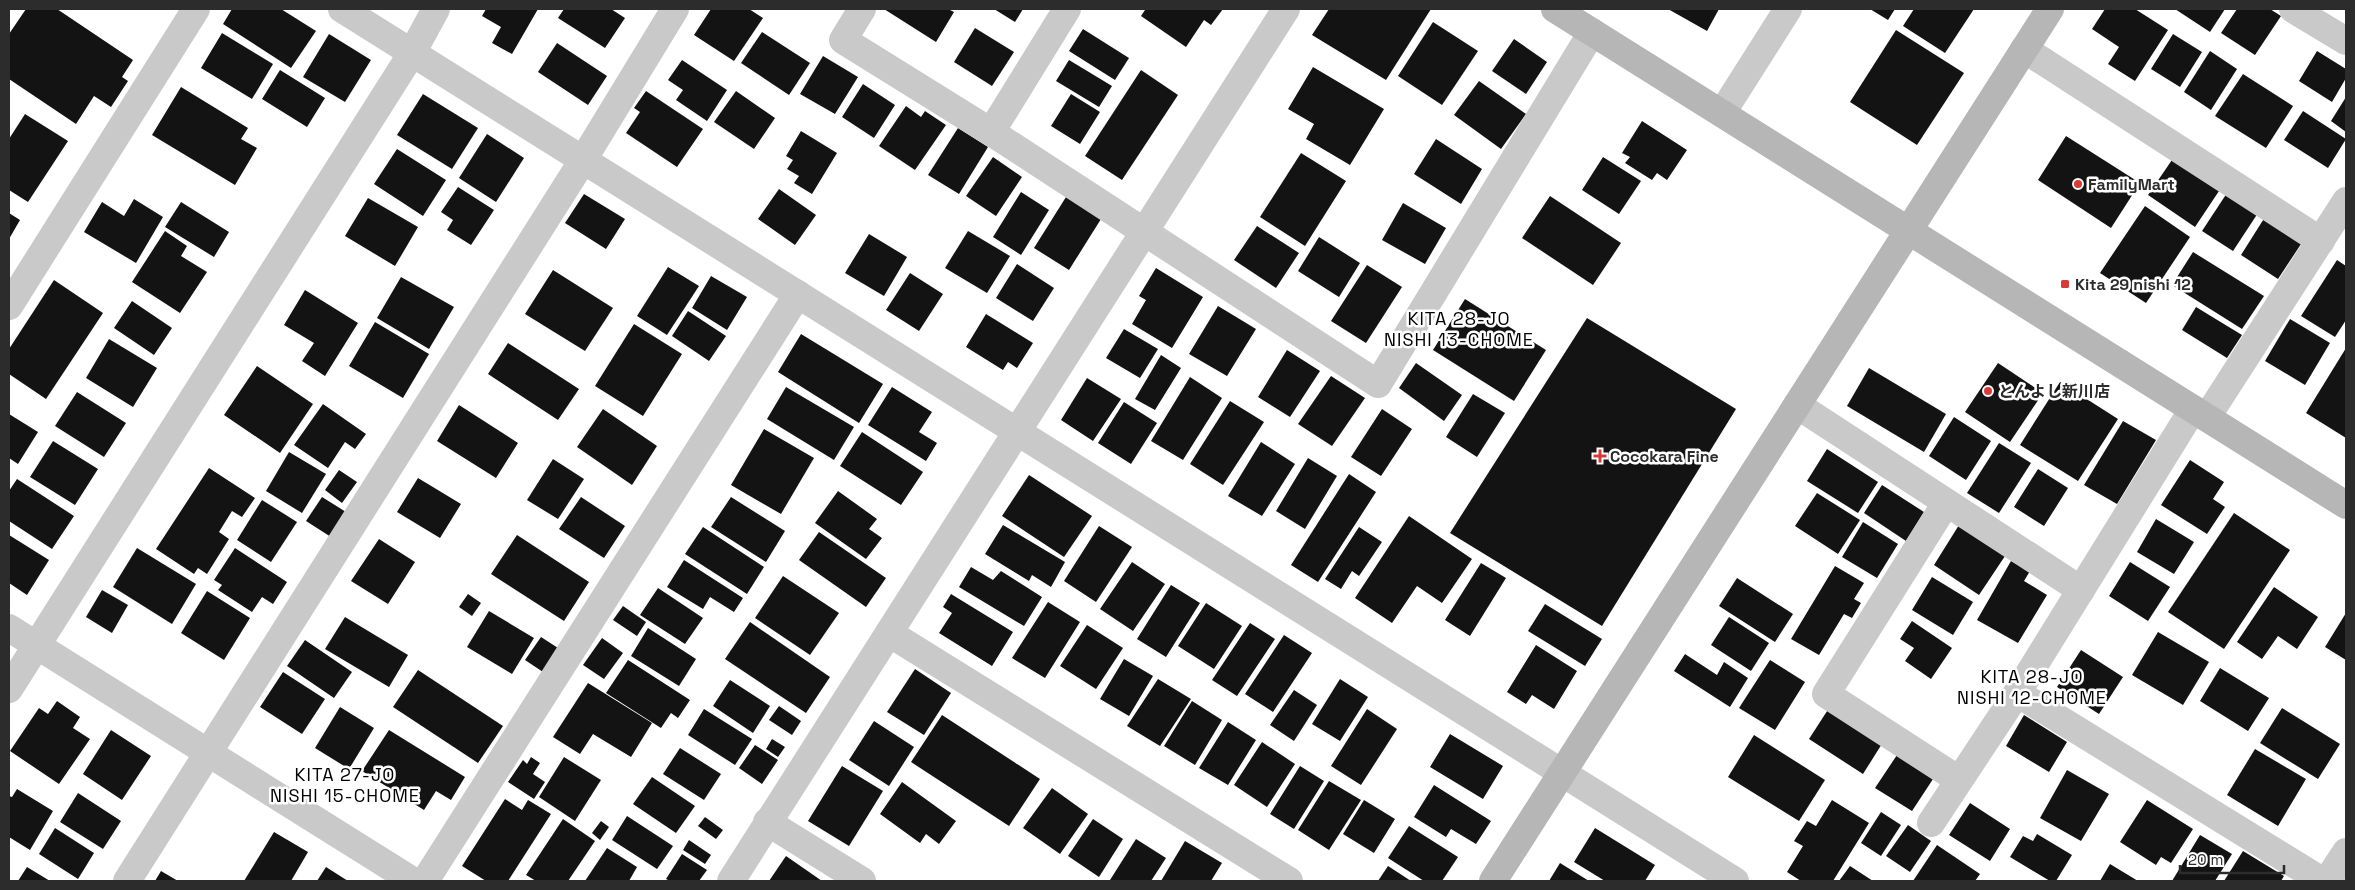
<svg xmlns="http://www.w3.org/2000/svg" width="2355" height="890" viewBox="0 0 2355 890" font-family="'Space Grotesk','Noto Sans JP',sans-serif">
<style>
.building{fill:#131313}
.lines{fill:none;stroke-linecap:round;stroke-linejoin:round}
.street{stroke:#c9c9c9;stroke-width:28}
.secondary{stroke:#b6b6b6;stroke-width:28}
.poi-dot{fill:#d83a3a;stroke:#fff;stroke-width:2}
.labels{text-anchor:middle;stroke-width:5;stroke-linejoin:round;paint-order:stroke}
.poi-label{font-size:16px;font-weight:bold;fill:#2c2c2c;stroke:#fff;text-anchor:start}
.neighbourhood-label{font-size:18px;letter-spacing:1px;fill:#000;stroke:#fff}
</style>
<rect width="100%" height="100%" fill="#fff"/>
<g class="building">
<polygon points="26,9 57,9 133,60 122,77 128,81 111,107 94,96 76,124 9,79 9,34"/>
<polygon points="232,9 281,9 316,31 291,68 223,24"/>
<polygon points="486,9 538,9 512,54 492,43 501,27 482,16"/>
<polygon points="564,9 611,9 625,18 605,48 558,18"/>
<polygon points="711,9 749,9 763,18 734,61 694,35"/>
<polygon points="884,9 948,9 954,12 936,42"/>
<polygon points="994,9 1023,9 1015,22"/>
<polygon points="1143,9 1223,9 1211,25 1204,20 1186,47 1141,16 1145,10"/>
<polygon points="1329,9 1431,9 1386,80 1312,35"/>
<polygon points="1668,9 1719,9 1707,31"/>
<polygon points="1870,9 1895,9 1888,20"/>
<polygon points="1914,9 1974,9 1945,53 1903,26"/>
<polygon points="2105,9 2135,9 2168,30 2135,81 2108,64 2119,47 2092,29"/>
<polygon points="2175,9 2225,9 2210,32"/>
<polygon points="2237,9 2270,9 2281,16 2255,55 2221,33"/>
<polygon points="1433,22 1478,51 1442,105 1398,76"/>
<polygon points="975,28 1014,52 992,86 954,62"/>
<polygon points="1083,29 1129,58 1115,80 1069,51"/>
<polygon points="1896,30 1964,73 1917,145 1850,102"/>
<polygon points="762,32 810,63 789,95 741,63"/>
<polygon points="222,33 273,64 252,99 201,68"/>
<polygon points="329,34 371,60 345,102 303,77"/>
<polygon points="2173,34 2202,52 2180,87 2151,69"/>
<polygon points="1514,39 1547,62 1526,94 1492,71"/>
<polygon points="557,43 607,76 588,105 538,72"/>
<polygon points="2210,51 2237,69 2211,110 2184,92"/>
<polygon points="2317,51 2346,69 2346,78 2332,102 2299,81"/>
<polygon points="823,56 858,77 835,114 800,94"/>
<polygon points="682,60 727,90 707,121 676,100 683,90 668,80"/>
<polygon points="1069,60 1112,86 1099,107 1056,81"/>
<polygon points="1313,67 1384,109 1350,165 1306,139 1314,124 1288,109"/>
<polygon points="280,70 325,98 307,127 262,99"/>
<polygon points="1141,70 1178,95 1122,180 1085,156"/>
<polygon points="2243,74 2293,106 2266,148 2215,116"/>
<polygon points="1479,81 1526,114 1501,149 1454,115"/>
<polygon points="863,84 895,105 874,138 842,117"/>
<polygon points="181,87 248,128 241,139 257,148 235,185 152,135"/>
<polygon points="646,91 703,129 677,167 626,133 640,112 634,108"/>
<polygon points="736,91 775,118 754,149 714,122"/>
<polygon points="423,94 478,128 452,169 397,135"/>
<polygon points="1071,94 1100,112 1080,144 1051,126"/>
<polygon points="2346,97 2346,132 2331,121"/>
<polygon points="906,106 921,117 925,111 946,125 915,170 879,146"/>
<polygon points="2303,111 2346,139 2328,168 2284,140"/>
<polygon points="25,114 68,141 28,202 9,190 9,139"/>
<polygon points="1642,121 1687,150 1667,180 1657,173 1652,180 1625,163 1630,157 1622,153"/>
<polygon points="958,128 988,147 959,194 928,175"/>
<polygon points="801,131 837,153 812,194 794,183 799,176 787,169 793,160 786,156"/>
<polygon points="487,134 524,158 496,202 459,178"/>
<polygon points="2066,136 2140,183 2111,228 2038,180"/>
<polygon points="1436,139 1482,169 1461,204 1414,174"/>
<polygon points="397,149 446,180 423,216 374,184"/>
<polygon points="1301,153 1346,181 1305,246 1260,217"/>
<polygon points="993,157 1022,177 996,216 966,196"/>
<polygon points="1603,157 1641,181 1619,214 1582,190"/>
<polygon points="2174,157 2221,188 2195,227 2148,195"/>
<polygon points="458,187 494,210 471,245 447,230 453,220 441,212"/>
<polygon points="779,189 816,215 795,245 758,219"/>
<polygon points="1021,192 1049,210 1021,255 993,237"/>
<polygon points="2227,193 2258,213 2233,251 2202,231"/>
<polygon points="584,194 625,219 606,249 565,223"/>
<polygon points="1550,196 1621,243 1593,285 1522,238"/>
<polygon points="1066,197 1101,219 1069,270 1034,248"/>
<polygon points="368,198 418,227 395,266 345,236"/>
<polygon points="134,199 163,217 136,263 84,232 102,202 124,216"/>
<polygon points="181,202 229,232 214,257 165,227"/>
<polygon points="1403,203 1446,228 1425,264 1382,240"/>
<polygon points="2145,206 2190,237 2146,303 2100,273"/>
<polygon points="9,213 20,220 9,239"/>
<polygon points="2265,217 2303,241 2278,279 2241,255"/>
<polygon points="1257,226 1299,253 1276,288 1234,260"/>
<polygon points="165,231 187,246 181,256 207,272 180,313 132,282"/>
<polygon points="968,231 1010,256 987,293 945,268"/>
<polygon points="869,234 907,257 884,296 845,273"/>
<polygon points="1319,237 1360,263 1339,297 1298,271"/>
<polygon points="2193,252 2264,296 2242,329 2172,285"/>
<polygon points="2337,260 2346,266 2346,320 2335,337 2301,316"/>
<polygon points="1017,264 1054,288 1033,321 996,298"/>
<polygon points="1367,265 1402,287 1366,343 1331,321"/>
<polygon points="668,267 699,286 667,335 637,316"/>
<polygon points="1156,268 1203,297 1172,348 1132,324 1146,300 1139,296"/>
<polygon points="553,270 613,308 585,351 525,314"/>
<polygon points="910,273 943,294 919,331 886,310"/>
<polygon points="711,276 747,297 727,330 692,308"/>
<polygon points="401,277 454,307 429,349 377,318"/>
<polygon points="54,280 103,313 46,399 9,374 9,349"/>
<polygon points="305,290 358,323 325,376 302,361 314,343 284,325"/>
<polygon points="1465,299 1546,350 1514,401 1433,350"/>
<polygon points="132,301 172,328 154,355 114,328"/>
<polygon points="1218,306 1256,329 1227,376 1189,354"/>
<polygon points="2196,307 2242,335 2227,358 2182,330"/>
<polygon points="688,311 726,336 709,361 672,336"/>
<polygon points="986,314 1033,343 1017,368 1008,362 1003,370 966,347"/>
<polygon points="1587,318 1736,409 1602,626 1450,533"/>
<polygon points="2290,319 2330,343 2305,385 2265,361"/>
<polygon points="375,322 429,354 403,398 349,366"/>
<polygon points="634,324 682,354 643,416 595,386"/>
<polygon points="1124,329 1158,349 1140,378 1106,358"/>
<polygon points="801,334 883,384 859,423 778,372"/>
<polygon points="109,339 157,368 133,407 86,378"/>
<polygon points="508,343 579,389 558,420 488,374"/>
<polygon points="2346,348 2346,438 2306,413"/>
<polygon points="1287,350 1320,371 1290,417 1258,397"/>
<polygon points="1161,355 1181,368 1155,410 1135,399"/>
<polygon points="1416,363 1462,395 1444,421 1399,388"/>
<polygon points="1998,363 2043,393 2010,442 1965,412"/>
<polygon points="257,366 313,404 280,453 224,415"/>
<polygon points="1869,368 1946,414 1924,452 1847,406"/>
<polygon points="1331,376 1365,398 1332,446 1298,424"/>
<polygon points="1190,377 1222,398 1183,460 1151,441"/>
<polygon points="1087,378 1121,399 1093,441 1061,420"/>
<polygon points="2060,382 2118,419 2078,481 2020,445"/>
<polygon points="786,387 854,427 834,460 767,419"/>
<polygon points="892,387 932,412 919,432 937,443 926,461 868,425"/>
<polygon points="77,392 126,423 104,457 55,426"/>
<polygon points="1473,394 1505,413 1477,457 1446,437"/>
<polygon points="1230,401 1264,422 1223,485 1190,464"/>
<polygon points="1124,402 1157,423 1131,464 1098,443"/>
<polygon points="323,404 366,434 355,449 345,442 328,468 294,445"/>
<polygon points="459,405 518,443 496,478 437,441"/>
<polygon points="603,409 657,446 632,485 577,447"/>
<polygon points="1382,409 1412,429 1381,476 1351,457"/>
<polygon points="9,414 38,432 18,464 9,458"/>
<polygon points="1954,417 1991,441 1966,480 1929,456"/>
<polygon points="2123,421 2156,440 2117,504 2084,485"/>
<polygon points="764,429 814,458 781,514 731,485"/>
<polygon points="862,432 923,472 901,505 840,466"/>
<polygon points="53,441 98,469 75,505 30,477"/>
<polygon points="1261,442 1295,464 1262,516 1228,496"/>
<polygon points="1999,443 2031,463 1999,513 1967,493"/>
<polygon points="1827,449 1878,482 1858,513 1807,481"/>
<polygon points="289,452 326,474 302,513 266,491"/>
<polygon points="1308,458 1337,476 1305,529 1276,511"/>
<polygon points="553,459 584,479 558,519 527,500"/>
<polygon points="2190,460 2224,482 2213,499 2225,507 2207,534 2161,505"/>
<polygon points="209,468 255,498 242,517 232,511 219,532 229,539 207,574 198,568 194,574 156,549"/>
<polygon points="2038,469 2068,488 2044,526 2014,507"/>
<polygon points="339,470 357,482 342,503 325,490"/>
<polygon points="1349,474 1376,492 1318,582 1291,565"/>
<polygon points="1029,475 1092,516 1064,557 1002,516"/>
<polygon points="418,478 461,504 440,538 397,512"/>
<polygon points="17,479 74,516 52,549 9,521 9,491"/>
<polygon points="1882,485 1924,512 1906,541 1864,513"/>
<polygon points="838,491 877,519 869,529 882,538 866,559 815,523"/>
<polygon points="1817,493 1860,520 1838,554 1795,526"/>
<polygon points="322,497 346,512 331,537 306,521"/>
<polygon points="581,497 625,526 604,558 559,529"/>
<polygon points="731,497 785,531 766,562 711,527"/>
<polygon points="262,500 297,522 271,562 237,540"/>
<polygon points="2234,513 2290,550 2224,649 2168,612"/>
<polygon points="1409,516 1472,559 1442,603 1417,586 1392,623 1355,598"/>
<polygon points="2156,519 2194,542 2174,574 2137,552"/>
<polygon points="1863,522 1898,544 1877,578 1842,557"/>
<polygon points="1003,525 1065,562 1051,587 1032,575 1029,581 985,554"/>
<polygon points="1959,525 2005,556 1979,595 1934,565"/>
<polygon points="1099,526 1132,547 1096,602 1064,581"/>
<polygon points="703,527 764,567 747,594 685,554"/>
<polygon points="1359,527 1382,542 1359,576 1352,571 1341,589 1325,579"/>
<polygon points="819,532 886,578 866,607 799,560"/>
<polygon points="9,535 49,560 27,595 9,583"/>
<polygon points="517,535 589,582 564,621 491,574"/>
<polygon points="379,539 415,562 388,604 351,581"/>
<polygon points="137,548 196,584 172,624 113,587"/>
<polygon points="235,548 287,582 273,604 262,597 252,612 218,590 222,585 214,580"/>
<polygon points="684,560 743,598 734,612 710,597 703,609 667,587"/>
<polygon points="2011,561 2030,571 2024,581 2047,595 2018,643 1977,620"/>
<polygon points="1132,562 1165,584 1133,631 1100,609"/>
<polygon points="2130,562 2170,587 2148,621 2109,596"/>
<polygon points="1481,563 1506,578 1470,636 1445,620"/>
<polygon points="1835,566 1864,583 1854,599 1861,603 1852,618 1844,614 1819,655 1791,639"/>
<polygon points="971,567 993,580 1001,571 1042,597 1024,626 959,587"/>
<polygon points="783,576 839,613 810,655 755,618"/>
<polygon points="1932,577 1973,602 1953,635 1912,610"/>
<polygon points="1737,578 1793,614 1775,642 1719,606"/>
<polygon points="1171,585 1200,603 1166,657 1137,639"/>
<polygon points="2274,587 2318,617 2297,649 2278,636 2262,659 2237,642"/>
<polygon points="658,588 703,618 685,644 640,615"/>
<polygon points="102,590 128,605 112,633 86,617"/>
<polygon points="207,591 250,618 224,660 181,633"/>
<polygon points="468,594 481,603 472,616 459,607"/>
<polygon points="951,594 1013,632 992,666 939,633 952,613 943,607"/>
<polygon points="1048,602 1080,622 1045,678 1012,658"/>
<polygon points="1206,603 1242,626 1214,669 1178,646"/>
<polygon points="1545,604 1602,639 1585,666 1528,631"/>
<polygon points="623,606 646,622 637,636 613,620"/>
<polygon points="489,611 534,638 512,674 467,647"/>
<polygon points="2346,613 2346,660 2325,647"/>
<polygon points="345,617 408,655 389,687 325,649"/>
<polygon points="1729,617 1769,643 1751,671 1711,645"/>
<polygon points="1912,621 1952,648 1931,679 1905,661 1914,648 1900,639"/>
<polygon points="750,622 830,677 806,713 725,659"/>
<polygon points="1250,623 1275,639 1237,696 1212,680"/>
<polygon points="1087,625 1123,648 1096,689 1060,666"/>
<polygon points="648,628 696,659 679,686 631,656"/>
<polygon points="2158,632 2209,662 2183,705 2132,675"/>
<polygon points="1284,635 1312,653 1273,712 1245,694"/>
<polygon points="541,637 558,648 543,672 525,660"/>
<polygon points="602,638 623,653 604,679 583,665"/>
<polygon points="305,640 352,672 334,698 287,666"/>
<polygon points="1536,645 1577,671 1554,709 1532,695 1526,704 1507,692"/>
<polygon points="2081,650 2123,677 2099,714 2057,687"/>
<polygon points="1685,654 1717,675 1724,662 1748,678 1730,707 1674,671"/>
<polygon points="1124,659 1153,676 1129,716 1100,699"/>
<polygon points="628,660 690,700 678,718 671,713 661,728 606,693"/>
<polygon points="1770,660 1805,682 1775,730 1739,708"/>
<polygon points="2220,668 2269,698 2248,731 2200,701"/>
<polygon points="915,669 951,693 924,735 887,712"/>
<polygon points="418,670 503,726 478,763 393,707"/>
<polygon points="283,672 325,699 302,734 260,707"/>
<polygon points="1158,679 1191,699 1160,746 1127,726"/>
<polygon points="1340,679 1368,697 1340,741 1312,724"/>
<polygon points="730,680 770,706 753,733 713,706"/>
<polygon points="588,683 652,723 631,757 593,734 580,754 553,737"/>
<polygon points="1294,690 1317,705 1294,741 1270,725"/>
<polygon points="57,701 80,717 73,728 90,739 59,784 10,751 39,708 48,714"/>
<polygon points="1192,701 1222,720 1195,765 1164,746"/>
<polygon points="1831,705 1885,739 1863,774 1809,739"/>
<polygon points="779,706 801,721 792,735 769,720"/>
<polygon points="340,707 374,728 349,769 315,748"/>
<polygon points="2282,708 2340,744 2318,779 2260,743"/>
<polygon points="704,709 752,739 735,765 688,735"/>
<polygon points="1367,709 1397,729 1361,785 1331,766"/>
<polygon points="942,715 1040,779 1009,826 911,762"/>
<polygon points="2024,715 2067,742 2049,772 2006,746"/>
<polygon points="874,721 914,747 889,786 849,760"/>
<polygon points="1228,722 1256,740 1228,785 1199,768"/>
<polygon points="111,730 151,756 122,800 83,774"/>
<polygon points="389,730 465,777 451,800 436,791 424,810 362,771"/>
<polygon points="1450,734 1503,766 1483,799 1430,767"/>
<polygon points="1754,735 1825,780 1799,821 1728,777"/>
<polygon points="772,739 785,747 778,757 766,749"/>
<polygon points="1262,742 1295,764 1267,807 1234,785"/>
<polygon points="755,745 778,760 762,784 739,768"/>
<polygon points="680,748 721,774 704,800 663,774"/>
<polygon points="2255,749 2306,779 2278,826 2227,795"/>
<polygon points="1897,755 1933,779 1912,811 1875,788"/>
<polygon points="531,757 540,763 533,774 545,782 534,799 508,782 523,760 527,764"/>
<polygon points="564,757 601,780 575,821 539,797"/>
<polygon points="842,766 883,791 849,846 808,821"/>
<polygon points="1300,766 1324,781 1294,829 1270,814"/>
<polygon points="2067,770 2109,794 2081,841 2040,818"/>
<polygon points="652,777 695,806 676,833 633,804"/>
<polygon points="1329,781 1361,800 1329,850 1298,830"/>
<polygon points="902,782 956,821 939,844 926,834 920,843 880,814"/>
<polygon points="1434,785 1491,821 1476,844 1451,829 1446,837 1414,817"/>
<polygon points="1052,788 1088,814 1060,854 1023,828"/>
<polygon points="17,789 53,811 30,850 9,837 9,796 12,797"/>
<polygon points="78,793 121,821 103,849 60,822"/>
<polygon points="505,799 522,810 528,800 551,814 508,881 486,881 462,866"/>
<polygon points="1364,800 1395,819 1374,853 1343,834"/>
<polygon points="1832,800 1869,823 1833,881 1801,881 1787,872 1803,846 1794,841 1807,821 1816,826"/>
<polygon points="2147,800 2193,829 2171,863 2161,857 2156,865 2120,842"/>
<polygon points="1970,803 2010,829 1990,861 1949,835"/>
<polygon points="1881,812 1901,825 1881,856 1861,843"/>
<polygon points="627,816 673,846 657,869 612,840"/>
<polygon points="705,817 723,830 716,839 698,826"/>
<polygon points="563,819 595,841 568,881 536,881 526,875"/>
<polygon points="1093,819 1123,839 1099,877 1068,856"/>
<polygon points="601,821 609,827 600,840 592,833"/>
<polygon points="1908,825 1931,841 1910,872 1886,856"/>
<polygon points="1409,826 1458,857 1442,881 1424,881 1388,858"/>
<polygon points="55,828 94,853 78,879 39,854"/>
<polygon points="1595,828 1655,865 1645,881 1605,881 1574,862"/>
<polygon points="274,832 308,852 291,881 244,881"/>
<polygon points="2037,834 2072,855 2056,881 2050,881 2010,857 2023,836 2033,841"/>
<polygon points="2200,835 2232,854 2215,881 2172,881"/>
<polygon points="1136,839 1166,858 1151,881 1112,881 1110,880"/>
<polygon points="689,840 711,855 705,864 683,850"/>
<polygon points="1185,841 1222,863 1211,881 1161,881"/>
<polygon points="1937,845 1980,874 1975,881 1913,881"/>
<polygon points="607,848 637,867 629,881 585,881"/>
<polygon points="2243,851 2284,876 2281,881 2224,881"/>
<polygon points="682,854 707,870 699,881 670,881 666,879"/>
<polygon points="786,856 822,881 769,881"/>
<polygon points="1560,863 1589,881 1549,881"/>
<polygon points="2110,864 2138,881 2100,881"/>
<polygon points="1388,866 1411,881 1378,881"/>
<polygon points="1850,866 1873,881 1839,881"/>
<polygon points="27,867 50,881 18,881"/>
<polygon points="326,867 348,881 317,881"/>
<polygon points="161,871 178,881 155,881"/>
</g>
<g class="lines">
<g class="street">
<polyline points="342,9 1735,881"/>
<polyline points="862,9 843,40 991,132 1378,384 1592,32"/>
<polyline points="2293,9 2346,41"/>
<polyline points="2024,49 2321,241"/>
<polyline points="1722,113 1788,9"/>
<polyline points="991,132 1067,9"/>
<polyline points="9,306 196,9"/>
<polyline points="1797,405 2081,590"/>
<polyline points="2207,417 2346,201"/>
<polyline points="1946,503 1826,694 1959,780"/>
<polyline points="9,628 413,881"/>
<polyline points="889,633 1289,881"/>
<polyline points="9,689 412,53 436,9"/>
<polyline points="2017,693 2322,881"/>
<polyline points="767,822 862,881"/>
<polyline points="1931,823 2017,693 2193,409"/>
<polyline points="127,881 583,160 675,9"/>
<polyline points="425,881 798,294"/>
<polyline points="731,881 1286,9"/>
<polyline points="2327,881 2346,852"/>
</g>
<g class="secondary">
<polyline points="1555,9 2346,505"/>
<polyline points="1493,881 2050,9"/>
</g>
</g>
<g class="poi-dot">
<circle cx="2078" cy="184" r="5"/>
<rect x="2060" y="279" width="10" height="10" rx="2.5"/>
<circle cx="1988" cy="391" r="5"/>
<path d="M1597.5 448.5h5v5h5v5h-5v5h-5v-5h-5v-5h5z"/>
</g>
<g class="labels">
<g class="poi-label">
<text x="2088" y="190">FamilyMart</text>
<text x="2075" y="290">Kita 29 nishi 12</text>
<text x="1998" y="397">とんよし新川店</text>
<text x="1610" y="462">Cocokara Fine</text>
</g>
<g class="neighbourhood-label">
<text x="1459" y="325">KITA 28-JO<tspan x="1459" dy="21">NISHI 13-CHOME</tspan></text>
<text x="2032" y="683">KITA 28-JO<tspan x="2032" dy="21">NISHI 12-CHOME</tspan></text>
<text x="345" y="781">KITA 27-JO<tspan x="345" dy="21">NISHI 15-CHOME</tspan></text>
</g>
</g>
<rect width="2355" height="890" fill="none" stroke="#2c2c2c" stroke-width="20"/>
<path d="M2180 865v8h104v-8" fill="none" stroke="#2c2c2c" stroke-width="2.5"/>
<text x="2188" y="865" font-size="15" fill="#2c2c2c" stroke="#ffffff" stroke-width="4" paint-order="stroke">20 m</text>
</svg>
